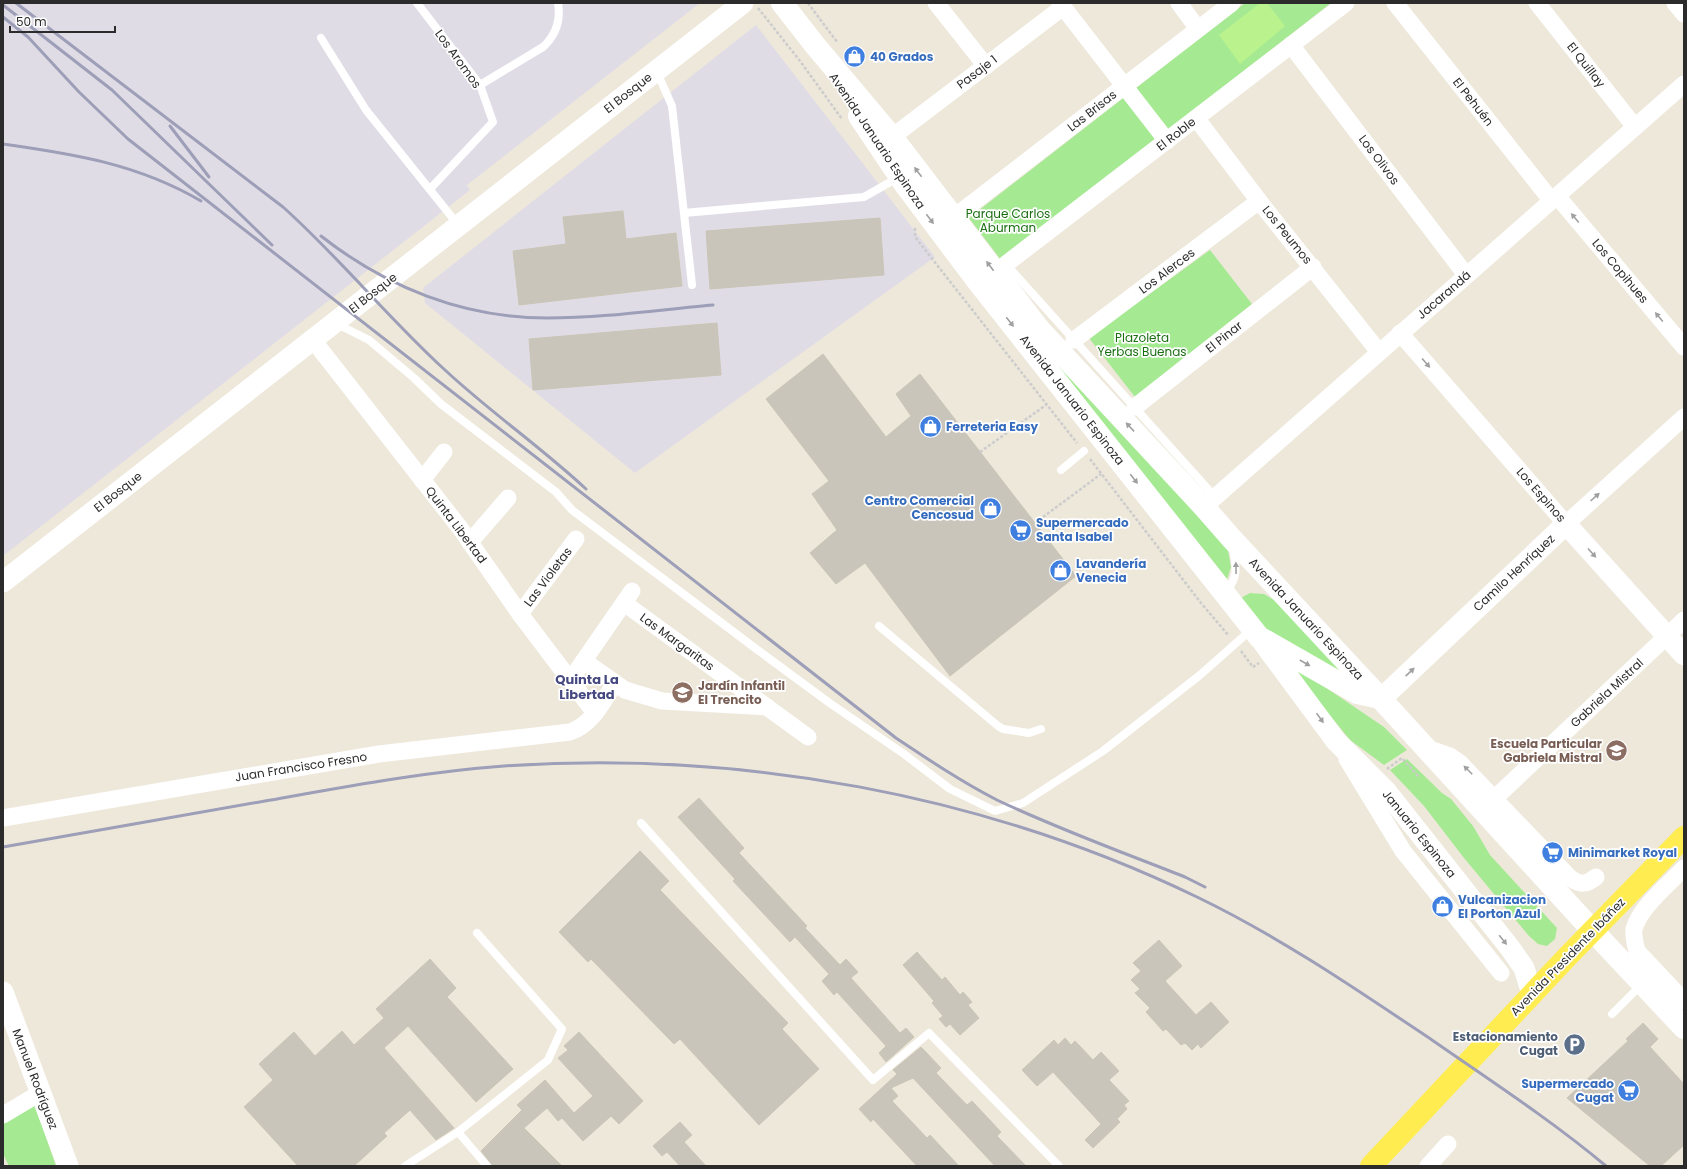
<svg xmlns="http://www.w3.org/2000/svg" width="1687" height="1169" viewBox="0 0 1687 1169" font-family="Poppins,sans-serif">
<style>
.industrial{fill:#e0dce6}
.green{fill:#a5ea92}
.pitch{fill:#baf28d}
.building{fill:#c9c5bb;stroke:#cac5b5}
.lines{fill:none;stroke-linecap:round;stroke-linejoin:round}
.path{stroke:#ccc;stroke-width:2.5;stroke-dasharray:3 2;stroke-linecap:butt}
.service{stroke:#fff;stroke-width:8}
.minor{stroke:#fff;stroke-width:17}
.tertiary{stroke:#fff;stroke-width:21}
.secondary{stroke:#fff;stroke-width:22}
.primary{stroke:#feec50;stroke-width:22}
.rail{stroke:#9d9eb7;stroke-width:3}
.oneway{fill:#a0a0a0}
.labels{text-anchor:middle;stroke-width:3.5;stroke-linejoin:round;paint-order:stroke}
.shop-label{font-size:12px;font-weight:bold;fill:#366cbe;stroke:#fff;text-anchor:start}
.street-label{font-size:12px;fill:#2b2b2b;stroke:#fff}
.park-label{font-size:12px;fill:#1a6f13;stroke:#fff}
.education-label{font-size:12px;font-weight:bold;fill:#785e54;stroke:#fff;text-anchor:start}
.service-label{font-size:12px;font-weight:bold;fill:#4e5e75;stroke:#fff;text-anchor:end}
.neighbourhood-label{font-size:13px;font-weight:bold;fill:#464980;stroke:#fff}
</style>
<rect width="100%" height="100%" fill="#eee8db"/>
<g class="industrial">
<polygon points="3,3 700,3 467,185 470,190 3,556"/>
<polygon points="756,25 935,257 635,473 425,303 423,288"/>
</g>
<g class="green">
<polygon points="1245,3 1331,3 1001,260 969,218"/>
<polygon points="1210,250 1252,304 1135,397 1089,338"/>
<polygon points="1046,357 1062,366 1227,545 1231,567 1226,583"/>
<polygon points="1250,593 1264,594 1279,603 1365,694 1290,647 1255,620 1239,599"/>
<polygon points="1285,660 1384,727 1407,750 1384,765 1350,740"/>
<polygon points="1407,759 1442,793 1451,799 1473,826 1490,855 1557,928 1555,939 1547,946 1538,944 1529,936 1464,858 1424,806 1390,770"/>
<polygon points="34,1103 56,1166 9,1166 3,1154 3,1123"/>
</g>
<polygon class="pitch" points="1260,3 1267,3 1285,26 1240,64 1219,35"/>
<g class="building">
<polygon points="623,211 626,239 676,233 682,286 519,305 513,251 566,244 563,217"/>
<polygon points="880,218 884,275 710,289 706,231"/>
<polygon points="717,323 721,375 533,390 529,339"/>
<polygon points="823,354 886,437 911,416 896,394 920,374 1076,576 950,676 865,563 836,584 810,553 837,530 812,494 829,481 766,399"/>
<polygon points="699,798 744,848 739,853 807,926 805,928 840,965 846,959 858,972 851,978 900,1033 906,1028 914,1037 886,1062 879,1053 886,1046 837,992 834,995 822,981 829,974 795,937 790,942 733,881 735,879 678,817"/>
<polygon points="640,851 669,881 660,890 788,1023 782,1029 819,1069 759,1125 680,1039 674,1044 591,959 588,962 559,932"/>
<polygon points="1159,940 1182,966 1165,981 1196,1015 1211,1002 1229,1022 1201,1048 1198,1044 1192,1050 1185,1043 1181,1045 1166,1029 1163,1031 1146,1012 1150,1008 1135,993 1140,989 1131,980 1141,971 1133,963"/>
<polygon points="917,952 942,980 945,977 960,995 963,992 972,1002 968,1005 979,1018 960,1035 950,1024 946,1027 939,1019 943,1016 932,1003 934,1001 903,965"/>
<polygon points="430,959 456,988 447,997 513,1069 476,1102 408,1026 384,1048 454,1128 436,1140 410,1110 384,1133 387,1136 354,1166 298,1166 244,1107 273,1080 259,1064 294,1032 315,1056 342,1031 354,1045 384,1018 376,1009"/>
<polygon points="1643,1023 1658,1039 1650,1047 1684,1084 1684,1145 1661,1166 1650,1166 1567,1098 1628,1041 1626,1039"/>
<polygon points="579,1032 643,1101 619,1124 611,1116 583,1141 562,1118 558,1121 547,1108 524,1128 562,1166 493,1166 481,1151 522,1110 517,1105 545,1080 574,1113 593,1096 558,1058 568,1050 564,1046"/>
<polygon points="1065,1038 1071,1045 1075,1041 1093,1060 1101,1052 1119,1071 1109,1080 1129,1101 1124,1105 1127,1109 1117,1119 1120,1122 1093,1148 1085,1140 1101,1124 1053,1072 1037,1086 1022,1070 1054,1040 1058,1045"/>
<polygon points="921,1047 941,1068 936,1073 967,1105 972,1101 1001,1132 997,1136 1026,1166 995,1166 913,1078 891,1088 898,1096 892,1101 927,1138 930,1135 959,1166 917,1166 873,1119 871,1122 859,1109 897,1074 893,1070"/>
<polygon points="680,1122 692,1135 684,1142 706,1166 680,1166 667,1152 662,1156 653,1146"/>
</g>
<g class="lines">
<g class="path">
<polyline points="808,3 837,42"/>
<polyline points="758,8 800,61 842,119"/>
<polyline points="915,228 915,237 1077,443"/>
<polyline points="980,452 1046,405"/>
<polyline points="1090,459 1201,603 1229,636"/>
<polyline points="1035,523 1101,474"/>
<polyline points="1241,651 1253,667 1259,663"/>
<polyline points="1387,769 1402,758 1419,777"/>
</g>
<g class="service">
<polyline points="417,3 480,85 493,122 430,189"/>
<polyline points="321,38 366,110 459,226"/>
<polyline points="657,72 672,106 692,285"/>
<path d="M480,85L543,47C556,35 561,21 558,3"/>
<polyline points="684,213 864,197 899,177"/>
<polyline points="1006,264 1215,497"/>
<polyline points="335,323 369,340 414,378 441,404 556,492 572,510 755,648 831,704 904,754 950,789 995,811 1023,803 1103,751 1200,675 1252,629"/>
<polyline points="1061,470 1084,451"/>
<path d="M1225,594C1238,577 1237,569 1233,549"/>
<polyline points="879,626 998,726 1003,729 1029,733 1041,729"/>
<polyline points="641,823 873,1080 929,1033 1059,1166"/>
<polyline points="1612,1014 1642,984"/>
<polyline points="458,1132 548,1060 562,1029 477,933"/>
<polyline points="405,1166 458,1132 487,1166"/>
</g>
<g class="minor">
<polyline points="936,3 986,66"/>
<polyline points="1060,3 1167,141"/>
<polyline points="1179,3 1198,29"/>
<polyline points="1395,3 1551,200"/>
<polyline points="1537,3 1635,127"/>
<polyline points="1675,3 1684,14"/>
<polyline points="1291,45 1466,275"/>
<polyline points="1196,118 1259,201 1379,352"/>
<polyline points="892,137 1063,7"/>
<polyline points="1557,196 1684,347"/>
<polyline points="953,218 1232,3"/>
<polyline points="1006,264 1346,3"/>
<polyline points="1400,333 1566,524 1684,417"/>
<polyline points="313,340 460,528 520,614 595,713"/>
<polyline points="1074,340 1259,201"/>
<polyline points="1135,407 1313,267"/>
<polyline points="422,480 444,452"/>
<polyline points="1204,507 1684,84"/>
<polyline points="470,542 508,498"/>
<polyline points="624,603 808,737"/>
<polyline points="520,614 576,539"/>
<polyline points="584,661 625,690 662,701 767,707"/>
<polyline points="578,669 632,591"/>
<path d="M1427,748L1450,756L1460,763L1570,878C1580,885 1586,885 1596,877"/>
<polyline points="1347,759 1403,851 1501,973"/>
<polyline points="1495,798 1684,620"/>
<path d="M3,818L379,754L570,732C592,725 603,701 615,683"/>
<path d="M1684,868C1669,884 1640,907 1634,929C1633,936 1635,943 1637,951L1684,1001"/>
<polyline points="3,1115 40,1093"/>
<polyline points="1428,1166 1448,1144"/>
</g>
<g class="tertiary">
<polyline points="3,582 743,3"/>
<polyline points="1259,637 1336,741 1386,791 1510,948 1524,968 1532,994"/>
<polyline points="1381,699 1566,524 1684,655"/>
<polyline points="3,992 68,1166"/>
</g>
<g class="secondary">
<polyline points="782,3 814,44 892,137 1039,329 1204,507 1232,539 1381,699 1592,930 1684,1028"/>
<polyline points="859,116 906,186 978,282 1259,637 1357,693 1380,698"/>
</g>
<polyline class="primary" points="1371,1166 1567,957 1684,837"/>
<g class="rail">
<path d="M16,3L283,207C340,258 388,318 445,370C490,412 541,447 586,489"/>
<polyline points="3,5 112,90 272,245"/>
<path d="M3,17L28,37L79,92L128,139L896,738C929,760 962,782 997,800C1058,829 1122,852 1185,877L1205,887"/>
<polyline points="170,126 209,177"/>
<path d="M3,144C74,154 138,164 201,201"/>
<path d="M321,236C386,287 463,318 547,318C602,318 658,310 713,305"/>
<path d="M3,847C90,832 178,816 265,801C344,787 423,772 504,766C740,750 984,794 1197,897C1280,937 1356,989 1432,1040C1491,1081 1551,1120 1606,1166"/>
</g>
</g>
<defs><path id="oneway-solid" d="M-6-.8H1V-3.2L6.5 0L1 3.2V.8H-6Z"/></defs>
<g class="oneway">
<use href="#oneway-solid" transform="translate(918 172) rotate(-127)"/>
<use href="#oneway-solid" transform="translate(1575 218) rotate(-130)"/>
<use href="#oneway-solid" transform="translate(930 219) rotate(53)"/>
<use href="#oneway-solid" transform="translate(990 266) rotate(-127)"/>
<use href="#oneway-solid" transform="translate(1659 317) rotate(-130)"/>
<use href="#oneway-solid" transform="translate(1010 322) rotate(52)"/>
<use href="#oneway-solid" transform="translate(1426 363) rotate(49)"/>
<use href="#oneway-solid" transform="translate(1130 427) rotate(-133)"/>
<use href="#oneway-solid" transform="translate(1134 479) rotate(52)"/>
<use href="#oneway-solid" transform="translate(1595 497) rotate(-42)"/>
<use href="#oneway-solid" transform="translate(1592 553) rotate(48)"/>
<use href="#oneway-solid" transform="translate(1236 568) rotate(-91)"/>
<use href="#oneway-solid" transform="translate(1305 663) rotate(30)"/>
<use href="#oneway-solid" transform="translate(1410 672) rotate(-43)"/>
<use href="#oneway-solid" transform="translate(1320 718) rotate(54)"/>
<use href="#oneway-solid" transform="translate(1468 770) rotate(-135)"/>
<use href="#oneway-solid" transform="translate(1503 940) rotate(51)"/>
</g>
<defs>
<symbol id="shop-disc" viewBox="-11 -11 22 22"><circle r="9.5" fill="#3f7fe0" stroke="#fff"/><path d="M-5-2.5h2.3a2.7 3.5 0 0 1 5.4 0H5L5.5 6h-11ZM-1.5-2.5h3a1.5 2.3 0 0 0-3 0Z" fill="#fff"/></symbol>
<symbol id="supermarket-disc" viewBox="-11 -11 22 22"><circle r="9.5" fill="#3f7fe0" stroke="#fff"/><path d="M-6-5.5h2.5l.6 2H6L4.5 2H-2.5L-4.4-4H-6ZM-1.5 3.2a1.3 1.3 0 1 0 .1 0ZM3 3.2a1.3 1.3 0 1 0 .1 0Z" fill="#fff"/></symbol>
<symbol id="school-disc" viewBox="-11 -11 22 22"><circle r="9.5" fill="#8d6e63" stroke="#fff"/><path d="M0-5L7-2L0 1L-7-2ZM-4 1L0 2.5L4 1V4Q0 6-4 4Z" fill="#fff"/></symbol>
<symbol id="parking-disc" viewBox="-11 -11 22 22"><circle r="9.5" fill="#5c6f8a" stroke="#fff"/><path d="M-3.5-5.5H1a3.5 3.5 0 0 1 0 7H-1V5.5H-3.5ZM-1-3.4V-.6H.8a1.4 1.4 0 0 0 0-2.8Z" fill="#fff"/></symbol>
</defs>
<g fill-rule="evenodd">
<use href="#shop-disc" x="842" y="44" width="25" height="25"/>
<use href="#shop-disc" x="918" y="414" width="25" height="25"/>
<use href="#shop-disc" x="978" y="496" width="25" height="25"/>
<use href="#supermarket-disc" x="1008" y="518" width="25" height="25"/>
<use href="#shop-disc" x="1048" y="558" width="25" height="25"/>
<use href="#school-disc" x="670" y="680" width="25" height="25"/>
<use href="#school-disc" x="1604" y="738" width="25" height="25"/>
<use href="#supermarket-disc" x="1540" y="840" width="25" height="25"/>
<use href="#shop-disc" x="1430" y="894" width="25" height="25"/>
<use href="#parking-disc" x="1562" y="1032" width="25" height="25"/>
<use href="#supermarket-disc" x="1616" y="1078" width="25" height="25"/>
</g>
<g class="labels">
<g class="shop-label">
<text x="870" y="61">40 Grados</text>
<text x="946" y="431">Ferreteria Easy</text>
<text x="974" y="505" text-anchor="end">Centro Comercial<tspan x="974" dy="14">Cencosud</tspan></text>
<text x="1036" y="527">Supermercado<tspan x="1036" dy="14">Santa Isabel</tspan></text>
<text x="1076" y="568">Lavandería<tspan x="1076" dy="14">Venecia</tspan></text>
<text x="1568" y="857">Minimarket Royal</text>
<text x="1458" y="904">Vulcanizacion<tspan x="1458" dy="14">El Porton Azul</tspan></text>
<text x="1614" y="1088" text-anchor="end">Supermercado<tspan x="1614" dy="14">Cugat</tspan></text>
</g>
<g class="street-label">
<text transform="translate(458 59) rotate(54)" y="4">Los Aromos</text>
<text transform="translate(1586 65) rotate(52)" y="4">El Quillay</text>
<text transform="translate(977 72) rotate(-37)" y="4">Pasaje 1</text>
<text transform="translate(628 93) rotate(-38)" y="4">El Bosque</text>
<text transform="translate(1473 102) rotate(52)" y="4">El Pehuén</text>
<text transform="translate(1092 111) rotate(-38)" y="4">Las Brisas</text>
<text transform="translate(1176 134) rotate(-38)" y="4">El Roble</text>
<text transform="translate(877 141) rotate(56)" y="4">Avenida Januario Espinoza</text>
<text transform="translate(1379 160) rotate(53)" y="4">Los Olivos</text>
<text transform="translate(1287 235) rotate(51)" y="4">Los Peumos</text>
<text transform="translate(1167 271) rotate(-37)" y="4">Los Alerces</text>
<text transform="translate(1620 271) rotate(50)" y="4">Los Copihues</text>
<text transform="translate(373 293) rotate(-38)" y="4">El Bosque</text>
<text transform="translate(1444 295) rotate(-41)" y="4">Jacarandá</text>
<text transform="translate(1224 337) rotate(-38)" y="4">El Pinar</text>
<text transform="translate(1072 400) rotate(52)" y="4">Avenida Januario Espinoza</text>
<text transform="translate(118 492) rotate(-38)" y="4">El Bosque</text>
<text transform="translate(1541 495) rotate(49)" y="4">Los Espinos</text>
<text transform="translate(456 525) rotate(53)" y="4">Quinta Libertad</text>
<text transform="translate(1514 573) rotate(-43)" y="4">Camilo Henríquez</text>
<text transform="translate(548 577) rotate(-53)" y="4">Las Violetas</text>
<text transform="translate(1306 619) rotate(47)" y="4">Avenida Januario Espinoza</text>
<text transform="translate(677 642) rotate(36)" y="4">Las Margaritas</text>
<text transform="translate(1607 693) rotate(-43)" y="4">Gabriela Mistral</text>
<text transform="translate(301 767) rotate(-9)" y="4">Juan Francisco Fresno</text>
<text transform="translate(1419 834) rotate(51)" y="4">Januario Espinoza</text>
<text transform="translate(1568 957) rotate(-46)" y="4">Avenida Presidente Ibáñez</text>
<text transform="translate(35 1079) rotate(69)" y="4">Manuel Rodríguez</text>
</g>
<g class="park-label">
<text x="1008" y="218">Parque Carlos<tspan x="1008" dy="14">Aburman</tspan></text>
<text x="1142" y="342">Plazoleta<tspan x="1142" dy="14">Yerbas Buenas</tspan></text>
</g>
<g class="education-label">
<text x="698" y="690">Jardín Infantil<tspan x="698" dy="14">El Trencito</tspan></text>
<text x="1602" y="748" text-anchor="end">Escuela Particular<tspan x="1602" dy="14">Gabriela Mistral</tspan></text>
</g>
<g class="service-label">
<text x="1558" y="1041">Estacionamiento<tspan x="1558" dy="14">Cugat</tspan></text>
</g>
<g class="neighbourhood-label">
<text x="587" y="684">Quinta La<tspan x="587" dy="15">Libertad</tspan></text>
</g>
</g>
<rect width="1687" height="1169" fill="none" stroke="#2b2b2b" stroke-width="8"/>
<path d="M10 26v6h105v-6" fill="none" stroke="#2b2b2b" stroke-width="2"/>
<text x="16" y="26" font-size="12" fill="#2b2b2b" stroke="#ffffff" stroke-width="3" paint-order="stroke">50 m</text>
</svg>
